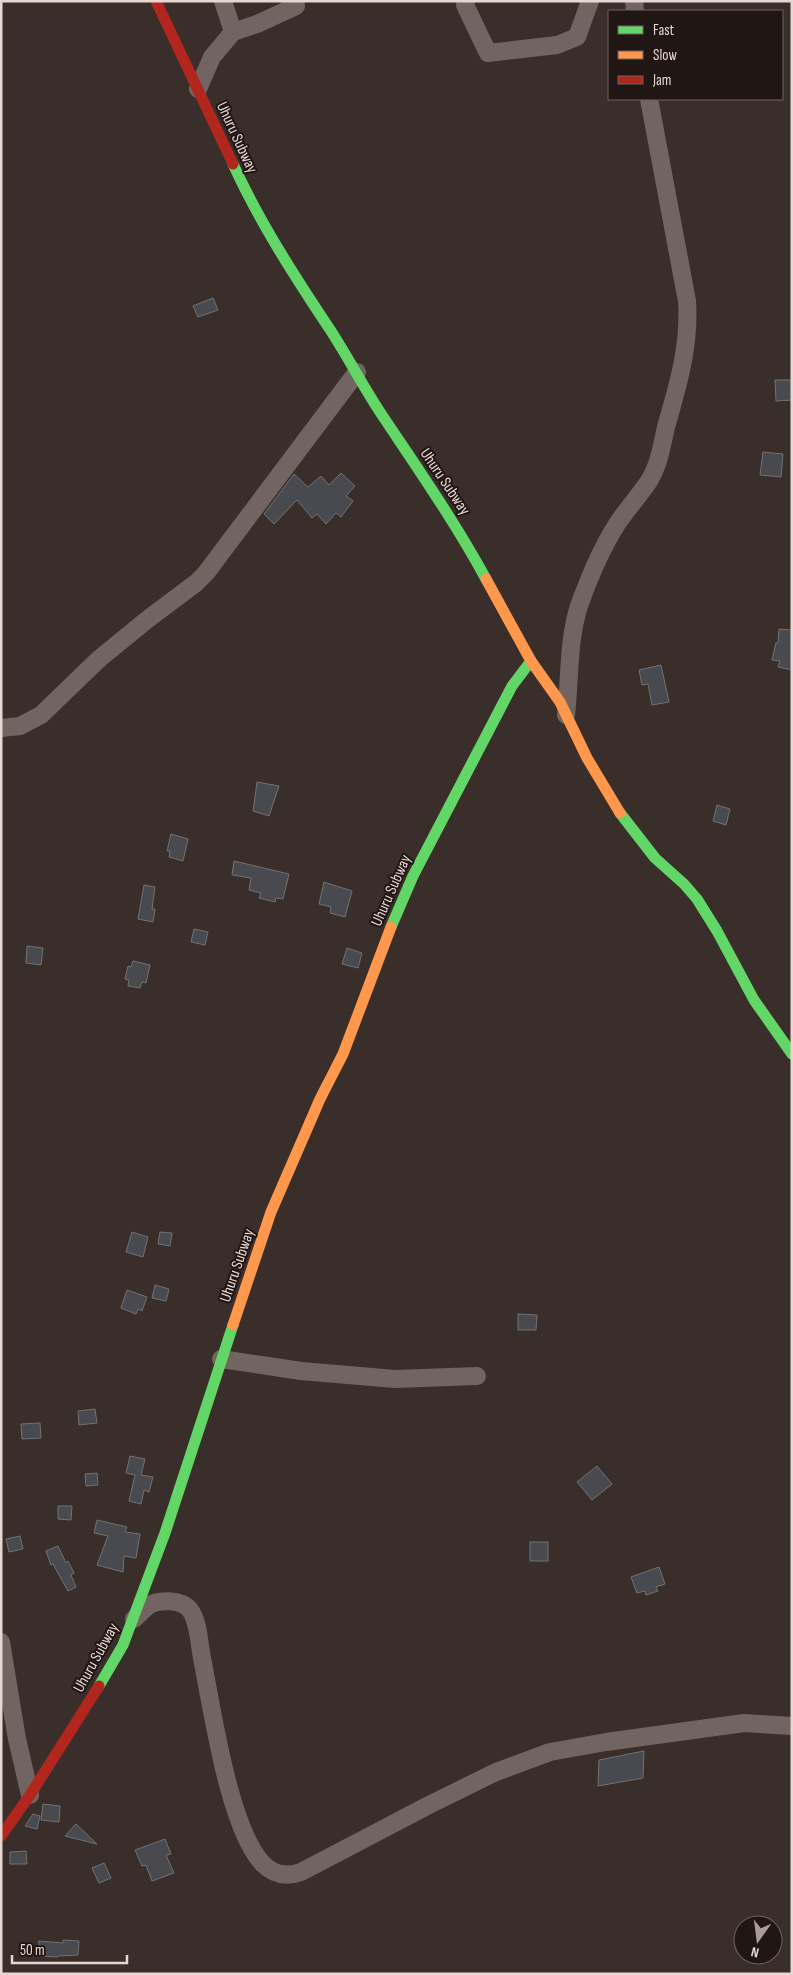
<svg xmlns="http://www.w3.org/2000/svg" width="793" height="1975" viewBox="0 0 793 1975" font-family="'Sofia Sans Condensed',sans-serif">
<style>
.building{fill:#494a4f;stroke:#727173}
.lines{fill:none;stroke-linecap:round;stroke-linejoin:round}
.street{stroke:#726460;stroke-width:18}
.fast{stroke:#63d668;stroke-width:11}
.slow{stroke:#ff974d;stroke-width:11}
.jam{stroke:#b3261e;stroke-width:11}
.labels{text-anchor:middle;stroke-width:4;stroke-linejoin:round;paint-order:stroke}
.street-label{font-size:16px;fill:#e6d7d2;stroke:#201613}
</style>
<rect width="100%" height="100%" fill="#3a2e2a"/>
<g class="building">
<polygon points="213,298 218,310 198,317 193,306"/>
<polygon points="775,380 792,380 792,400 776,401"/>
<polygon points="763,452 783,454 781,477 760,475"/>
<polygon points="341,473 355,486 346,496 353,501 341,517 336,513 326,524 317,514 312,518 297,500 274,524 264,514 294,474 308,487 321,476 329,485"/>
<polygon points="779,629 792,630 792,670 778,667 780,661 772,660 776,643 778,643"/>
<polygon points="661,665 669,702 652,705 648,684 642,685 639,670"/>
<polygon points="257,782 279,786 269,816 253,811"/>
<polygon points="717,805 730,809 726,825 713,821"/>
<polygon points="171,834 188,839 183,861 169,857 170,851 167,851"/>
<polygon points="234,861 289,874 283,899 276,898 275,902 259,898 261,893 249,890 251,878 232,875"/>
<polygon points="324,882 352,891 345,917 330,913 331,907 319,904"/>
<polygon points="144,885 155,887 152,909 155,909 153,922 138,919"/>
<polygon points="194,929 208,932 205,945 191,942"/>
<polygon points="27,946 43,948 41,965 26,963"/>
<polygon points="347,948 362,953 358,968 342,964"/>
<polygon points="133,961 150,965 146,983 142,982 140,988 128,986 129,980 125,979 128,966 131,967"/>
<polygon points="132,1232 148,1237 143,1257 126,1252"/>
<polygon points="160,1232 172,1233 170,1246 158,1244"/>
<polygon points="155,1285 169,1289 166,1301 152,1298"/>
<polygon points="127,1290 147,1297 142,1311 138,1309 136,1314 121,1308"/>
<polygon points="518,1314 537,1315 536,1330 518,1330"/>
<polygon points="95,1409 97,1423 79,1425 78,1411"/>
<polygon points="40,1423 41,1438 22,1439 21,1424"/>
<polygon points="130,1456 145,1459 141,1475 153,1477 149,1492 144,1490 141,1504 129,1501 135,1475 126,1473"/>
<polygon points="597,1466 612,1484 592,1500 577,1482"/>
<polygon points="97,1473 98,1485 86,1486 85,1474"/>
<polygon points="58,1506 72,1506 71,1520 58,1519"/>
<polygon points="97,1520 127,1527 125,1532 140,1534 136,1558 124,1556 123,1572 97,1565 108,1536 94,1533"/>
<polygon points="20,1536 23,1549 9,1552 6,1539"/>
<rect x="530" y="1542" width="18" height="19"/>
<polygon points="58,1546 66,1563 68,1561 74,1573 71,1575 76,1587 68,1591 53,1564 51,1565 46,1551"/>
<polygon points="659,1567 665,1584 656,1587 658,1591 646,1595 645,1591 637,1593 631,1577"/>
<polygon points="644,1751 643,1778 598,1786 599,1760"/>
<polygon points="43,1804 60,1806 59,1822 41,1820"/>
<polygon points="33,1814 40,1816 37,1829 25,1826"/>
<polygon points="76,1824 97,1844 65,1836"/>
<polygon points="165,1839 171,1854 166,1855 174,1873 152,1881 146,1865 142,1866 135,1850"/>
<polygon points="26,1851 27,1864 10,1864 10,1852"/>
<polygon points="104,1863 111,1878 99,1883 92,1868"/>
<polygon points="63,1940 79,1941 78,1955 58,1956 58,1957 38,1956 39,1941 63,1943"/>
</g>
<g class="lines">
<g class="street">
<polyline points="466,1 465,5 488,53 557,45 577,37 590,1"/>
<polyline points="634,1 635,11"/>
<polyline points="233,32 257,24 296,6"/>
<polyline points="198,89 212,57 233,32 223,1"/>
<path d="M566,715C570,679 568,640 579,606C589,578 601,549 617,524C627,509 639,496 649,481C659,465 662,445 666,427C678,385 690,346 687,301L649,99"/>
<polyline points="1,728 20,726 41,715 99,659 148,619 196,583 206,573 357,372"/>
<polyline points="221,1359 301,1371 395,1379 477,1376"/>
<path d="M134,1619C139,1615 143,1610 148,1606C158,1599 182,1599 190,1610C199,1622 199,1644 202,1658C212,1708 229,1829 263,1864C274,1875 287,1877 301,1872L429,1805L496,1772L550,1752L606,1742L744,1723L792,1726"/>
<polyline points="1,1642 17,1739 30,1795"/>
</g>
<g class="fast">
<path d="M233,164C260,223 295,277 331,331C349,359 364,388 382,415C418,469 455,522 486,579"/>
<polyline points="620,813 655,858 684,884 697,899 717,931 754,1000 792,1054"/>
<polyline points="391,927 413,876 512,686 531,661"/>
<polyline points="99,1686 123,1645 165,1533 233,1325"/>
</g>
<g class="slow">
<polyline points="486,579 531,661 560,702 587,758 620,813"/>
<polyline points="233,1325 271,1212 320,1099 343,1054 391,927"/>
</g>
<g class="jam">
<polyline points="156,1 233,164"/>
<polyline points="1,1836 30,1795 99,1686"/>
</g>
</g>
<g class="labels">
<g class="street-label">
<text transform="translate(238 137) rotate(65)" y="6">Uhuru Subway</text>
<text transform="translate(446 481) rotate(56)" y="6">Uhuru Subway</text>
<text transform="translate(390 890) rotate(-66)" y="6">Uhuru Subway</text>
<text transform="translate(236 1265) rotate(-71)" y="6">Uhuru Subway</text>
<text transform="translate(95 1657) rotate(-61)" y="6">Uhuru Subway</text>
</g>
</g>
<rect width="793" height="1975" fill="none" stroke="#e6d7d2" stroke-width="5"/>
<rect x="608" y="10" width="175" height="90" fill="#201613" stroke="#6f635f"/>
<rect x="618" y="26" width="25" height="8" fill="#63d668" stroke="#6f635f"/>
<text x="653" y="35" font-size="15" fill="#e6d7d2">Fast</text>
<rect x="618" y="51" width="25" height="8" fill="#ff974d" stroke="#6f635f"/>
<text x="653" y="60" font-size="15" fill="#e6d7d2">Slow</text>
<rect x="618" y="76" width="25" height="8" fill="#b3261e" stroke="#6f635f"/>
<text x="653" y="85" font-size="15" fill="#e6d7d2">Jam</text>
<g transform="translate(758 1940) rotate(194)"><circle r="24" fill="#201613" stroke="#6f635f"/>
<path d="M0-4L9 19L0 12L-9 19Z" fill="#aa9c97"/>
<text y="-8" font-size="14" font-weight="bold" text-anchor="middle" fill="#e6d7d2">N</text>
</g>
<path d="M12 1955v8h115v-8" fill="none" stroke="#e6d7d2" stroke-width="2.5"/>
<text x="20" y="1955" font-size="15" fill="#e6d7d2" stroke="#201613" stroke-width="4" paint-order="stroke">50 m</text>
</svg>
